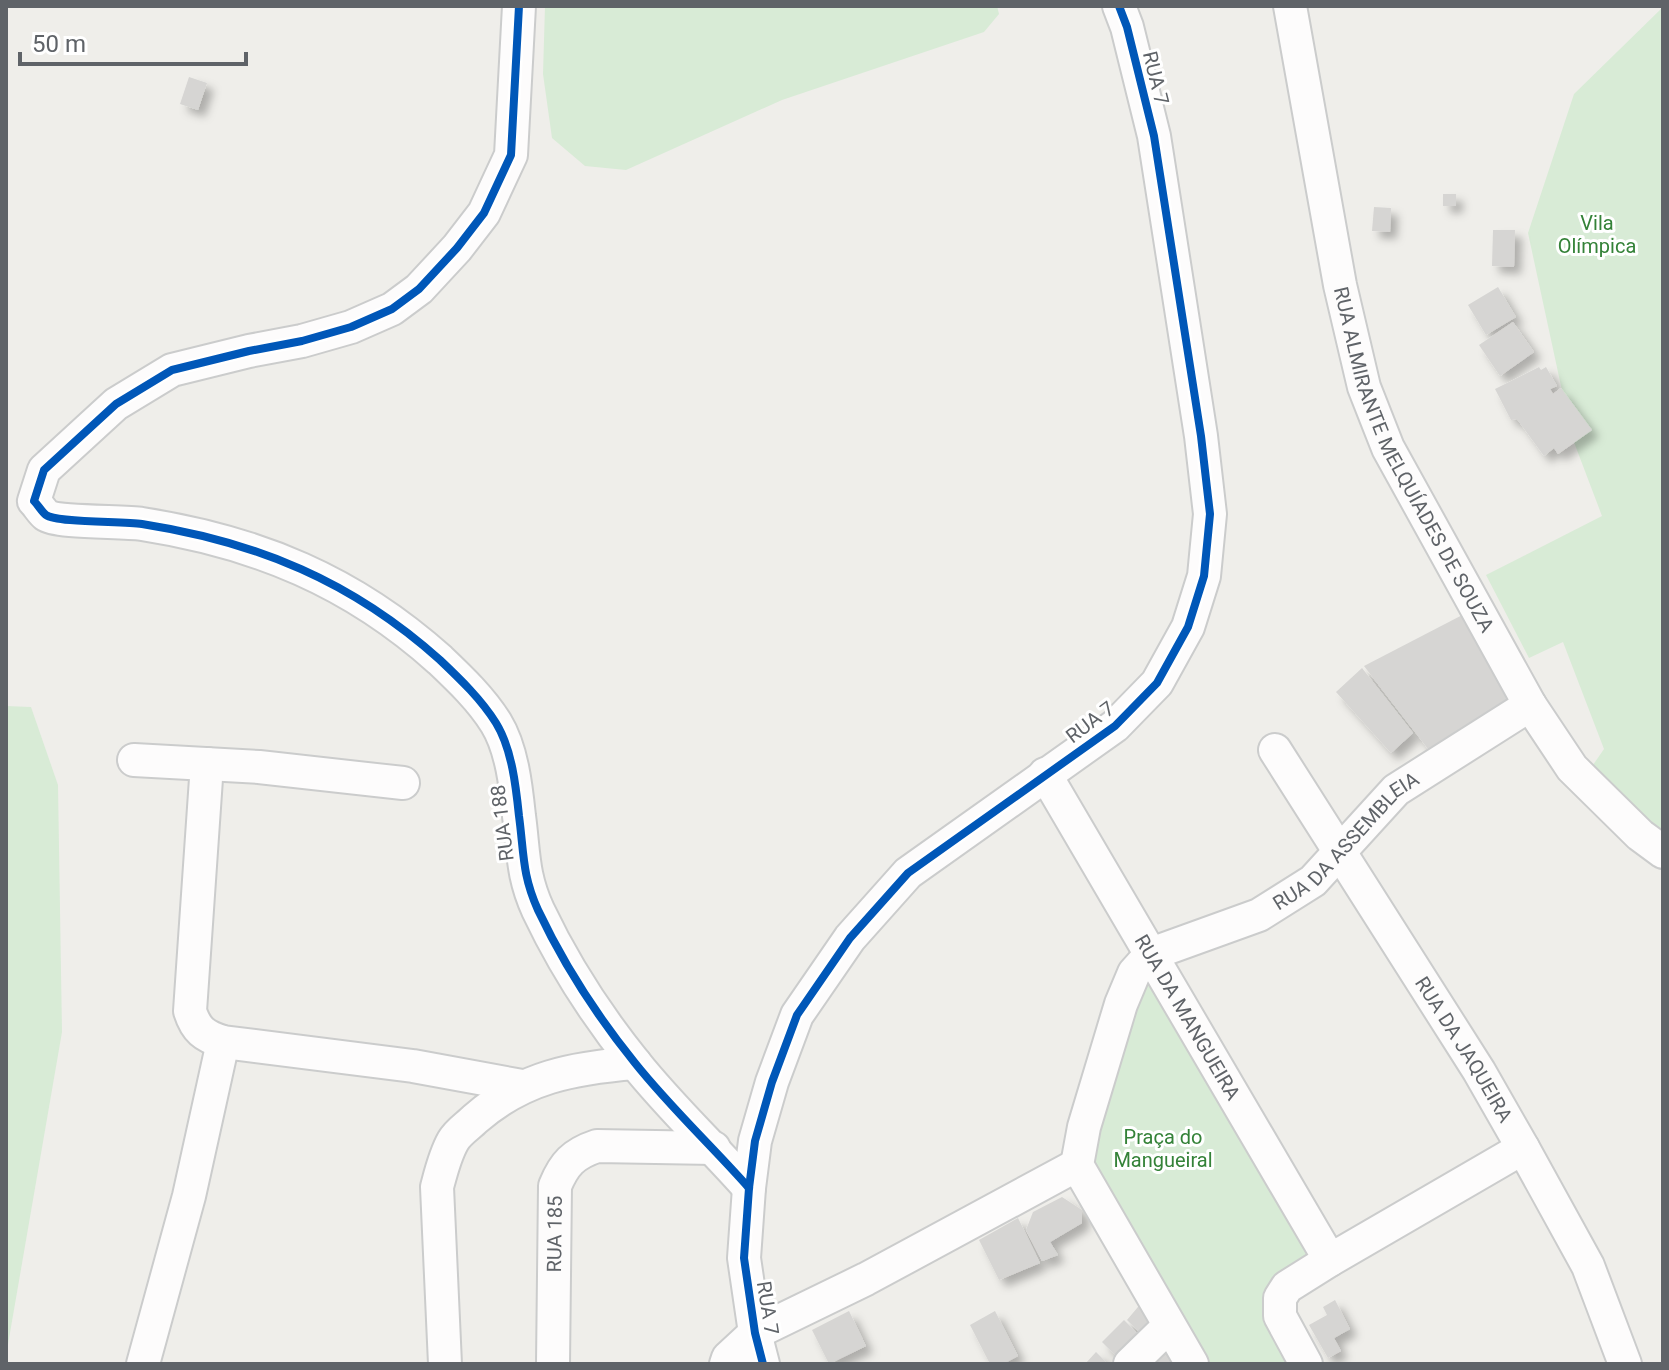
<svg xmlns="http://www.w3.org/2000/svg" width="1669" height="1370" viewBox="0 0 1669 1370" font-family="Roboto,sans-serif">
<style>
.green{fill:#d8ebd6}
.building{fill:#d6d5d3;filter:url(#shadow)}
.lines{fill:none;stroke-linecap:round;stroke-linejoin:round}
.street-casing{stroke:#cbcccc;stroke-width:36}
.street{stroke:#fdfcfc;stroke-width:32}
.cycleway-casing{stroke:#fff;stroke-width:13}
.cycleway{stroke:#0057b8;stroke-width:8}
.labels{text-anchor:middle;stroke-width:6;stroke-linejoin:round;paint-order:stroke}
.street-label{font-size:20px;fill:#5f6368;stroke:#fff}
.park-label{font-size:20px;fill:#348238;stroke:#fff}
</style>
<defs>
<filter id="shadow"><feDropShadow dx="7" dy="7" stdDeviation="4" flood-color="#0004"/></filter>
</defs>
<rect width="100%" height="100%" fill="#efeeea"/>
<g class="green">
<polygon points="545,6 997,6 999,14 984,32 782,100 626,170 585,166 552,138 543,74"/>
<polygon points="1663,7 1663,850 1584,778 1604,749 1563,642 1529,658 1486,575 1602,516 1572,437 1528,233 1574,94"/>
<polygon points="6,706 31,707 58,785 62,1032 6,1356"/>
<polygon points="1151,954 1330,1260 1264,1296 1302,1364 1192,1364 1069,1162"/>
</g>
<g class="building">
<polygon points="189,77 207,83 198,110 180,104"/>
<rect x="1443" y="194" width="13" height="12"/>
<polygon points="1374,207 1391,208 1390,232 1372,231"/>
<polygon points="1493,230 1515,230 1514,267 1492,266"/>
<polygon points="1498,287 1516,317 1486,335 1468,305"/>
<polygon points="1513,322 1534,352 1500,376 1479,345"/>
<polygon points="1539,367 1541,370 1546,367 1557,386 1550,389 1553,394 1561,388 1592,430 1558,454 1554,448 1544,456 1517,419 1511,420 1495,389"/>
<polygon points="1472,610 1517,699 1432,754 1364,666"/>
<polygon points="1362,668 1413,733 1391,753 1336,692"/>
<polygon points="1062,1197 1082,1210 1082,1223 1050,1242 1058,1255 1042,1261 1026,1230 1033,1212"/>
<polygon points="1018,1218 1040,1263 999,1280 979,1240"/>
<polygon points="1335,1300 1350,1329 1334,1338 1341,1351 1328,1358 1309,1325 1327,1315 1323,1307"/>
<polygon points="1143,1301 1175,1364 1131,1364 1151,1344 1127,1320"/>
<polygon points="849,1311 866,1346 829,1364 812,1330"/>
<polygon points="995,1311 1018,1356 1003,1364 990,1364 970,1325"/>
<polygon points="1124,1320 1147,1343 1124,1364 1102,1342"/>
<polygon points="1096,1352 1108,1364 1085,1364"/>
</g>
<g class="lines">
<defs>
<g id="street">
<path d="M519,6L511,155L484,213L457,248L419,289L392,309L351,327L302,341L249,351L172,370L116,404L44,470L34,501C38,505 42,512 46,515C57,523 122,521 142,524C257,542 352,581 440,660C460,679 481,699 496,723C512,749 516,787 519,816C524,853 522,875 538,910C564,965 597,1016 635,1063C670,1107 712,1146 749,1188"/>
<path id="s1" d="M1290,6L1340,285L1364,387L1388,448L1530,705L1572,768L1640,835L1663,852"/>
<path id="s2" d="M1275,750L1479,1071L1523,1148L1588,1266L1625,1364"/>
<polyline points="134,760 259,767 403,783"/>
<path d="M207,764L190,1011C196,1030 204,1036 223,1042L413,1066L522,1086"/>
<path id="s3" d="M1045,774L1330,1260"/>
<polyline points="143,1364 189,1196 223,1042"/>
<path d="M445,1364L437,1187C441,1172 445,1155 453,1141C458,1132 468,1126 475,1119C523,1077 573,1068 635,1063"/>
<path id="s4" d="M553,1364L555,1186C564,1164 573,1154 597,1146L714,1148"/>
<polyline points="726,1364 728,1358 755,1333 866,1279 1077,1165"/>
<polyline points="763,1364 755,1333 744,1258 749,1188 755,1141 772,1082 797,1015 850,938 908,873 1115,726 1157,683 1188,627 1204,576 1210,514 1201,436 1154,136 1127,27 1119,6"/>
<polyline points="1130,1364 1169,1326"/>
<path id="s5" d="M1192,1364L1077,1165L1084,1127L1121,1004L1134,973L1151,954L1259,915L1313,881L1396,790L1530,705"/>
<polyline points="1306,1364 1280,1316 1280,1298 1287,1287 1330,1260 1523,1148"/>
</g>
</defs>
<use href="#street" class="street-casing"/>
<use href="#street" class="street"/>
<defs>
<g id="cycleway">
<path d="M519,6L511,155L484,213L457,248L419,289L392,309L351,327L302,341L249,351L172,370L116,404L44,470L34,501C38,505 42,512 46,515C57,523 122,521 142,524C257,542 352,581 440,660C460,679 481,699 496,723C512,749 516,787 519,816C524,853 522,875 538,910C564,965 597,1016 635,1063C670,1107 712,1146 749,1188"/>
<polyline points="763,1364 755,1333 744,1258 749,1188 755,1141 772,1082 797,1015 850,938 908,873 1115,726 1157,683 1188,627 1204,576 1210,514 1201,436 1154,136 1127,27 1119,6"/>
</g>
</defs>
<use href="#cycleway" class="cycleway-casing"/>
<use href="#cycleway" class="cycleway"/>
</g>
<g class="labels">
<g class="street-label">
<text transform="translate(1156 78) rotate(76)" y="7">RUA 7</text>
<text dy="7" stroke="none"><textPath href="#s1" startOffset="474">RUA ALMIRANTE MELQUÍADES DE SOUZA</textPath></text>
<text transform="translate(1090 722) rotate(-37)" y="7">RUA 7</text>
<text transform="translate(502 823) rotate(-97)" y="7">RUA 188</text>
<text dy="7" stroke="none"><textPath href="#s5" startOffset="686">RUA DA ASSEMBLEIA</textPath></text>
<text dy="7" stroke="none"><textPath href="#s3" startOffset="282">RUA DA MANGUEIRA</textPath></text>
<text dy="7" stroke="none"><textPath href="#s2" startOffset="354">RUA DA JAQUEIRA</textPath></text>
<text dy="7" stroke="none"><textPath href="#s4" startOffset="130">RUA 185</textPath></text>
<text transform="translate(768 1308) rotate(81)" y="7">RUA 7</text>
</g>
<g class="park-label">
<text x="1597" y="230">Vila<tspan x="1597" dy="23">Olímpica</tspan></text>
<text x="1163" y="1144">Praça do<tspan x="1163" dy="23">Mangueiral</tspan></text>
</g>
</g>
<rect width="1669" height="1370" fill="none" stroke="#5f6368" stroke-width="16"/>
<path d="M20 52v12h226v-12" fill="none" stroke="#5f6368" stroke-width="4"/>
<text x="32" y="52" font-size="24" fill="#5f6368" stroke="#ffffff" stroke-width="6" paint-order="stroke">50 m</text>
</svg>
